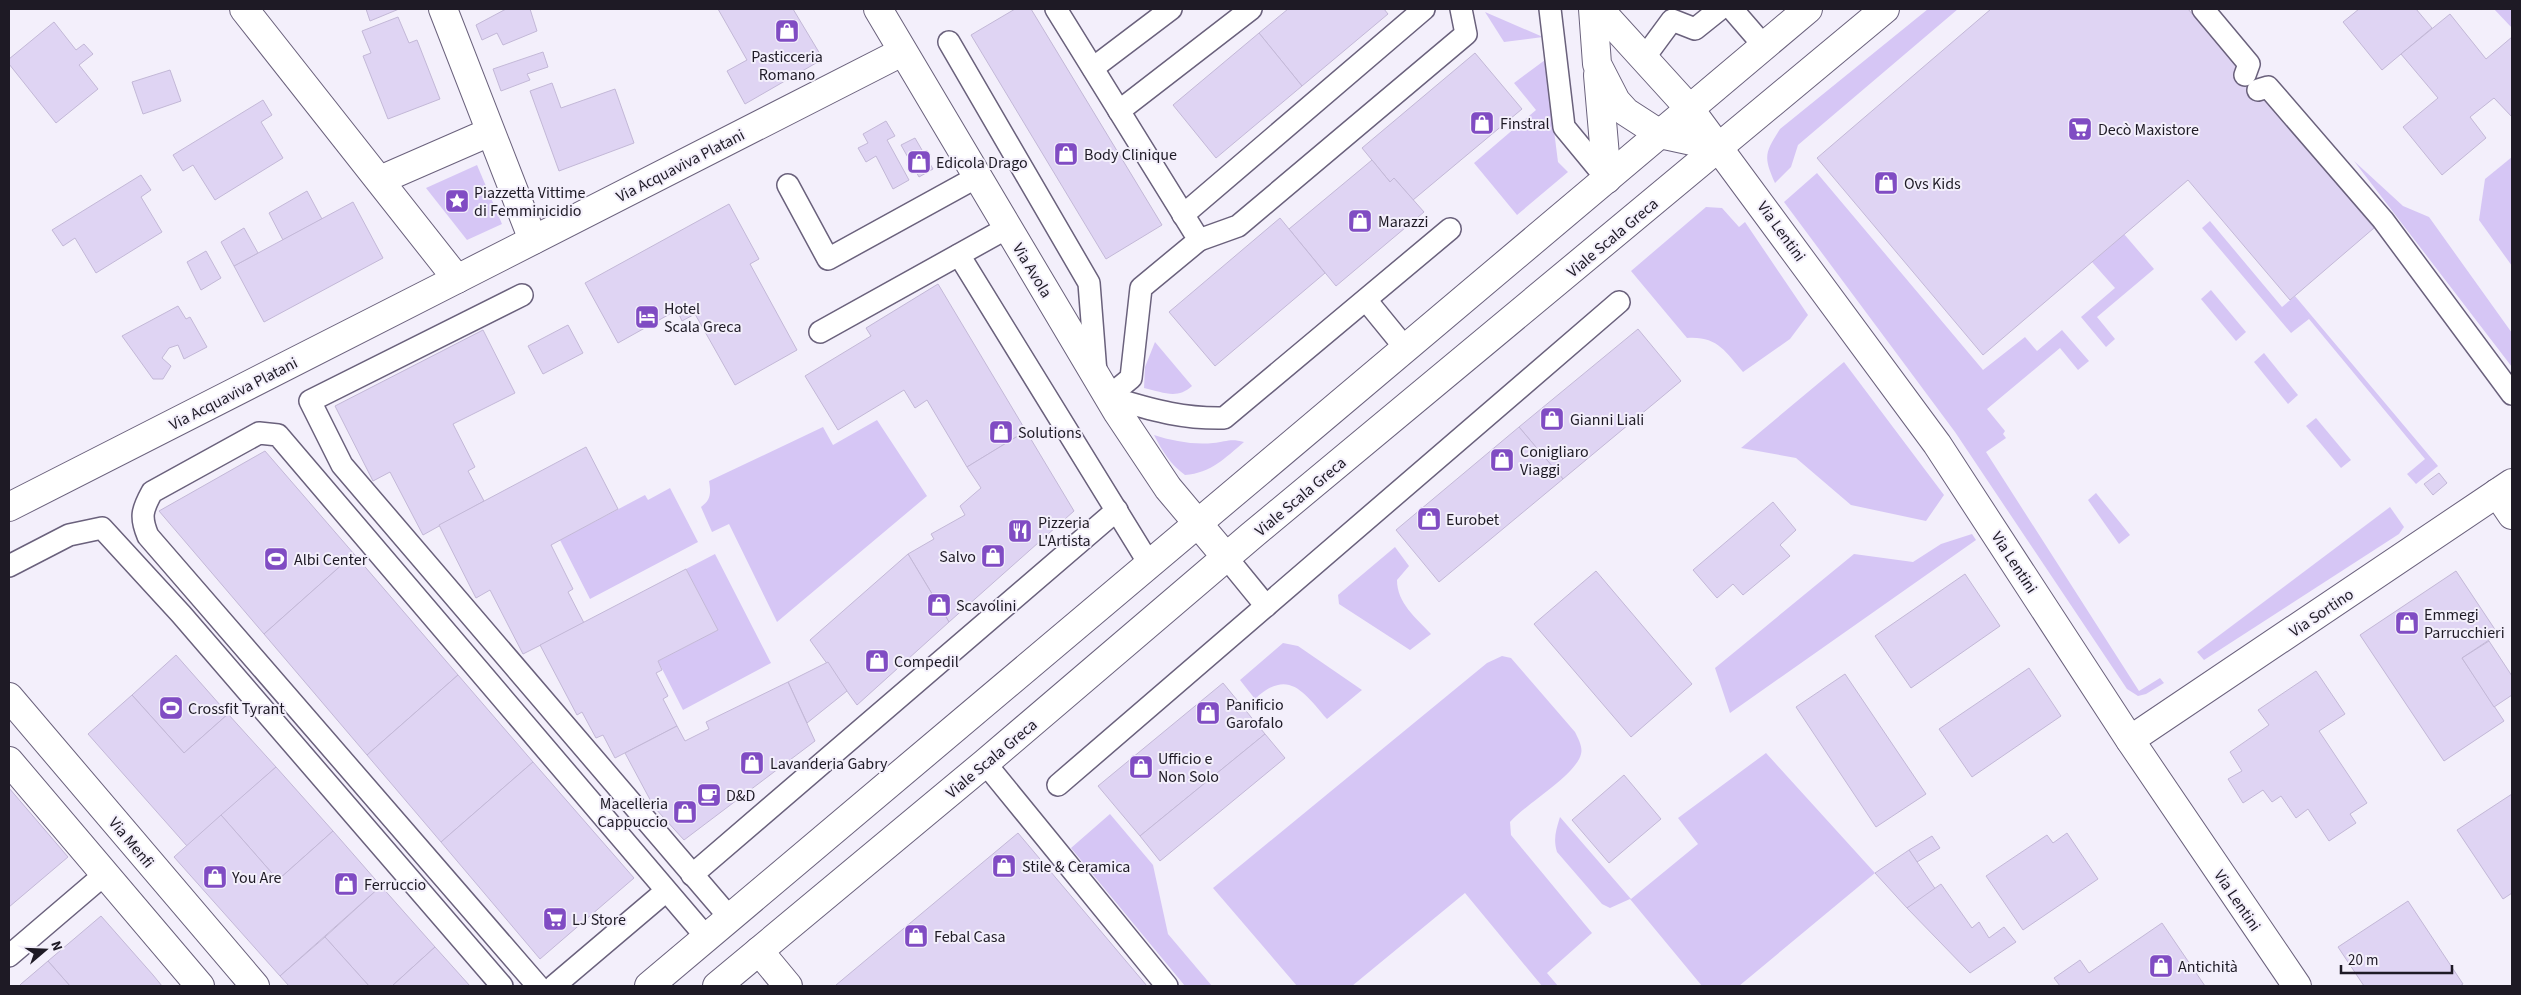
<svg xmlns="http://www.w3.org/2000/svg" width="2521" height="995" viewBox="0 0 2521 995" font-family="'Source Sans 3',sans-serif">
<style>
.green{fill:#d6c6f5}
.building{fill:#dfd4f3;stroke:#c3b8d7}
.lines{fill:none;stroke-linecap:round;stroke-linejoin:round}
.service-casing{stroke:#6a617c;stroke-width:24}
.minor-casing{stroke:#6a617c;stroke-width:30}
.tertiary-casing{stroke:#6a617c;stroke-width:30}
.primary-casing{stroke:#6a617c;stroke-width:30}
.service{stroke:#fff;stroke-width:21}
.minor{stroke:#fff;stroke-width:28}
.tertiary{stroke:#fff;stroke-width:28}
.primary{stroke:#fff;stroke-width:28}
.labels{text-anchor:middle;stroke-width:4;stroke-linejoin:round;paint-order:stroke}
.poi-label{font-size:16px;fill:#1e1a25;stroke:#f3effb;text-anchor:start}
.street-label{font-size:16px;fill:#1e1a25;stroke:#f3effb}
</style>
<rect width="100%" height="100%" fill="#f3effb"/>
<g class="green">
<path d="M1928,9H1958L1798,145L1791,167L1775,183C1763,156 1765,153 1780,129Z"/>
<polygon points="2494,9 2512,9 2512,28"/>
<polygon points="1485,12 1543,37 1504,42"/>
<polygon points="1545,60 1558,162 1568,172 1517,215 1474,163 1536,110 1514,83"/>
<polygon points="2512,157 2512,266 2479,220 2485,179"/>
<polygon points="2354,161 2403,206 2429,217 2512,333 2512,367"/>
<polygon points="477,165 502,224 467,240 426,188"/>
<polygon points="1817,173 1983,370 2025,337 2037,351 2062,330 2089,361 2078,370 2060,348 1987,409 2005,431 2003,434 2006,438 1986,452 2139,691 2160,678 2164,683 2146,694 2138,696 2127,689 1955,432 1784,202"/>
<path d="M1706,207L1722,208L1739,227L1745,222L1808,315L1790,339L1743,372C1725,351 1717,336 1687,338L1631,271Z"/>
<polygon points="2210,221 2282,307 2295,296 2438,466 2416,484 2407,474 2425,459 2309,319 2291,333 2202,228"/>
<polygon points="2124,234 2154,269 2097,317 2115,339 2106,347 2081,317 2115,288 2092,262"/>
<polygon points="2211,290 2246,332 2236,341 2201,299"/>
<path d="M1155,342L1192,386C1177,400 1163,392 1144,388L1145,367Z"/>
<polygon points="2264,353 2298,395 2288,404 2254,362"/>
<polygon points="1844,362 1944,495 1926,521 1851,505 1796,458 1741,448"/>
<polygon points="2316,418 2351,460 2341,468 2306,426"/>
<path d="M877,420L927,496L777,622L729,524L712,532L701,507C711,500 711,493 709,481L823,427L833,445Z"/>
<path d="M1154,435C1172,441 1194,445 1213,443C1226,442 1230,438 1244,442C1225,458 1211,473 1185,475C1170,464 1163,452 1154,435Z"/>
<polygon points="670,488 698,542 590,599 560,540 645,495 648,500"/>
<polygon points="2096,493 2130,535 2119,544 2088,500"/>
<polygon points="2390,507 2404,527 2399,534 2204,660 2197,652"/>
<polygon points="1972,534 1976,540 1730,713 1715,668 1854,554 1913,562 1941,544"/>
<path d="M1395,547L1409,566L1397,580C1397,603 1416,618 1431,634L1410,650L1339,604L1338,595Z"/>
<polygon points="715,554 771,663 683,710 658,661 718,630 686,569"/>
<path d="M1283,643L1298,646L1362,690L1327,719C1303,691 1288,668 1255,699L1240,680Z"/>
<path d="M1502,656L1511,658L1575,732C1578,738 1583,747 1581,754C1576,775 1527,803 1510,822L1511,835L1592,933L1547,973L1558,986H1542L1465,893L1352,986H1297L1213,888L1487,663Z"/>
<path d="M1766,753L1875,873L1739,986H1702L1630,899L1610,908L1602,904L1557,852C1553,839 1556,830 1560,817L1631,899L1698,844L1678,818Z"/>
<polygon points="1110,814 1153,865 1168,934 1212,986 1185,986 1071,848"/>
</g>
<g class="building">
<polygon points="366,9 399,9 370,21"/>
<polygon points="506,9 530,9 537,31 503,45 497,33 482,40 476,25"/>
<polygon points="718,9 793,9 823,59 745,104 727,71 747,60"/>
<polygon points="1015,9 1031,9 1162,225 1106,259 971,35"/>
<polygon points="1288,9 1384,9 1388,14 1302,86 1259,33"/>
<polygon points="1991,9 2188,9 2374,228 2290,300 2188,180 1983,355 1817,158"/>
<polygon points="2359,9 2416,9 2432,28 2382,70 2343,22"/>
<polygon points="2450,14 2486,59 2512,37 2512,117 2494,98 2470,117 2486,138 2442,175 2403,127 2438,98 2401,54"/>
<polygon points="398,17 409,43 417,40 440,99 388,119 363,56 371,53 362,31"/>
<polygon points="54,22 76,50 84,44 93,54 79,65 98,89 56,123 9,64 9,59"/>
<polygon points="1259,33 1302,86 1216,158 1173,105"/>
<polygon points="543,52 548,67 527,74 530,80 501,91 493,69"/>
<polygon points="1475,53 1522,109 1413,200 1394,178 1390,182 1362,148"/>
<polygon points="170,70 181,101 143,114 132,82"/>
<polygon points="552,83 561,108 615,89 634,143 559,171 530,91"/>
<polygon points="263,100 272,115 261,122 283,158 215,200 193,165 183,171 173,155"/>
<polygon points="886,121 895,136 887,140 909,180 893,189 876,156 866,162 858,148 868,143 863,134"/>
<polygon points="915,138 933,169 919,177 901,145"/>
<polygon points="1372,160 1390,182 1394,178 1424,212 1336,286 1289,229"/>
<polygon points="141,175 151,190 141,197 162,232 96,273 75,238 63,246 52,230"/>
<polygon points="307,191 322,219 283,240 269,213"/>
<polygon points="353,202 383,258 264,322 234,266"/>
<polygon points="729,204 759,259 750,264 797,350 735,385 695,314 682,321 677,310 618,343 585,283"/>
<polygon points="1280,218 1325,273 1215,366 1169,312"/>
<polygon points="244,228 258,253 234,266 221,242"/>
<polygon points="206,251 221,278 201,290 187,262"/>
<polygon points="938,284 1026,431 967,467 927,400 915,408 904,390 838,430 805,376 871,336 866,328"/>
<polygon points="178,306 186,319 190,317 207,347 184,359 178,345 169,348 162,358 171,366 163,379 153,379 122,336"/>
<polygon points="568,325 583,353 543,374 528,346"/>
<polygon points="1638,329 1681,381 1563,479 1519,427"/>
<polygon points="483,330 515,393 453,424 475,467 468,471 484,501 423,535 390,472 373,481 335,406"/>
<polygon points="1519,427 1563,479 1439,582 1396,530"/>
<polygon points="1026,431 1074,511 949,622 908,554 934,539 931,534 965,515 960,506 981,488 967,467"/>
<polygon points="586,447 618,509 551,545 573,589 568,592 584,623 523,654 490,590 476,598 439,525"/>
<polygon points="265,451 354,554 264,634 159,511"/>
<polygon points="2439,473 2447,483 2433,495 2424,484"/>
<polygon points="1773,502 1796,530 1780,545 1790,556 1743,595 1733,584 1717,598 1693,570"/>
<polygon points="354,554 458,675 367,755 264,634"/>
<polygon points="908,554 949,622 857,705 810,640"/>
<polygon points="686,569 718,630 658,661 662,670 656,673 668,696 663,699 677,726 615,758 603,735 596,738 582,712 577,715 540,645"/>
<polygon points="1596,571 1692,684 1631,737 1534,624"/>
<polygon points="2456,571 2498,634 2462,658 2504,721 2444,761 2360,635"/>
<polygon points="1965,574 2000,626 1911,688 1875,636"/>
<polygon points="2489,641 2512,676 2512,695 2494,707 2462,658"/>
<polygon points="176,655 228,714 184,753 132,695"/>
<polygon points="828,662 847,691 807,723 788,682"/>
<polygon points="2029,668 2061,716 1972,777 1939,729"/>
<polygon points="2316,671 2345,714 2319,731 2367,803 2350,814 2356,823 2329,841 2308,809 2296,818 2281,796 2272,802 2263,790 2243,803 2228,779 2242,771 2230,752 2269,725 2258,710"/>
<polygon points="1845,674 1926,794 1876,827 1796,707"/>
<polygon points="458,675 533,762 441,842 367,755"/>
<polygon points="788,682 815,741 684,840 654,807 625,753 677,726 685,741 709,729 706,722"/>
<polygon points="1223,683 1265,734 1140,836 1098,786"/>
<polygon points="132,695 184,753 228,714 276,767 187,846 88,734"/>
<polygon points="1265,734 1285,758 1160,861 1140,836"/>
<polygon points="533,762 634,878 540,959 441,842"/>
<polygon points="276,767 333,831 278,880 221,815"/>
<polygon points="1624,775 1661,819 1609,863 1572,820"/>
<polygon points="9,788 68,857 9,907"/>
<polygon points="2512,794 2512,893 2503,899 2457,830"/>
<polygon points="221,815 278,880 333,831 381,886 280,976 174,857"/>
<polygon points="1018,833 1147,986 837,986 836,985"/>
<polygon points="2067,833 2098,879 2023,930 1986,876 2047,835 2053,843"/>
<polygon points="1932,836 1940,848 1917,862 1909,850"/>
<polygon points="1909,850 1936,890 1907,908 1875,873"/>
<polygon points="1941,884 1972,928 1979,922 1989,938 2004,927 2016,942 1970,973 1907,908"/>
<polygon points="381,886 435,947 392,986 369,986 325,937"/>
<polygon points="2408,901 2463,984 2460,986 2364,986 2338,947"/>
<polygon points="101,916 153,975 162,986 70,986 48,961"/>
<polygon points="2162,923 2205,986 2060,986 2054,978 2080,960 2089,973"/>
<polygon points="325,937 369,986 289,986 280,976"/>
<polygon points="435,947 470,986 392,986"/>
<polygon points="48,961 70,986 19,986 21,984"/>
</g>
<g class="lines">
<defs>
<g id="service">
<polyline points="1056,9 1199,240 1141,288 1131,378 1108,397"/>
<polyline points="1550,9 1564,127 1607,179"/>
<polyline points="1732,9 1764,46"/>
<polyline points="2203,9 2249,64 2245,75"/>
<polyline points="949,42 1089,283 1096,373"/>
<polyline points="1644,58 1672,20 1695,29 1720,9"/>
<polyline points="1093,68 1171,9"/>
<polyline points="2258,90 2268,87 2383,220 2512,394"/>
<polyline points="1119,111 1251,9"/>
<polyline points="788,185 828,259 977,177"/>
<polyline points="1183,215 1424,9"/>
<polyline points="1199,240 1238,226 1466,34 1461,9"/>
<polyline points="959,255 1150,565"/>
<polyline points="522,295 310,401 342,465 730,918"/>
<polyline points="1366,300 1406,349"/>
<polyline points="820,332 1007,228"/>
<path d="M1108,397C1150,409 1180,419 1224,418L1450,229"/>
<polyline points="1226,557 1266,606"/>
<polyline points="9,566 69,535 102,528 181,614 502,986"/>
<polyline points="985,763 1167,986"/>
<polyline points="1058,785 1619,302"/>
<polyline points="692,875 1117,510"/>
<polyline points="9,956 105,874"/>
<path d="M538,986L148,536C140,517 142,510 152,492L259,433L278,435L707,938"/>
<polyline points="554,986 666,891"/>
</g>
<g id="minor">
<polyline points="244,9 457,279 902,52"/>
<polyline points="443,9 533,240"/>
<polyline points="1593,9 1597,64 1616,101 1626,112 1660,134 1720,147"/>
<polyline points="1599,9 1689,108"/>
<polyline points="1598,75 1607,179"/>
<polyline points="380,180 490,132"/>
<polyline points="2497,493 2512,515"/>
<polyline points="9,507 457,279"/>
<polyline points="9,697 255,986"/>
<polyline points="2130,740 2512,483"/>
<polyline points="9,761 200,986"/>
<polyline points="759,951 788,986"/>
</g>
<g id="tertiary">
<polyline points="878,9 1118,413 1168,488 1226,557"/>
<polyline points="1689,108 1937,444 2130,740 2297,986"/>
</g>
<g id="primary">
<polyline points="649,986 1808,9"/>
<polyline points="717,986 985,763 1251,536 1885,9"/>
</g>
</defs>
<use href="#service" class="service-casing"/>
<use href="#minor" class="minor-casing"/>
<use href="#tertiary" class="tertiary-casing"/>
<use href="#primary" class="primary-casing"/>
<use href="#service" class="service"/>
<use href="#minor" class="minor"/>
<use href="#tertiary" class="tertiary"/>
<use href="#primary" class="primary"/>
</g>
<defs>
<symbol id="shop-square" viewBox="-11 -11 22 22"><rect x="-9" y="-9" width="18" height="18" rx="4" fill="#804cc3" stroke="#f3effb"/><path d="M-5-2.5h2.3a2.7 3.5 0 0 1 5.4 0H5L5.5 6h-11ZM-1.5-2.5h3a1.5 2.3 0 0 0-3 0Z" fill="#fff"/></symbol>
<symbol id="supermarket-square" viewBox="-11 -11 22 22"><rect x="-9" y="-9" width="18" height="18" rx="4" fill="#804cc3" stroke="#f3effb"/><path d="M-6-5.5h2.5l.6 2H6L4.5 2H-2.5L-4.4-4H-6ZM-1.5 3.2a1.3 1.3 0 1 0 .1 0ZM3 3.2a1.3 1.3 0 1 0 .1 0Z" fill="#fff"/></symbol>
<symbol id="sight-square" viewBox="-11 -11 22 22"><rect x="-9" y="-9" width="18" height="18" rx="4" fill="#804cc3" stroke="#f3effb"/><path d="M0-6L1.8-2.2L6-1.7L2.9 1.2L3.7 5.4L0 3.3L-3.7 5.4L-2.9 1.2L-6-1.7L-1.8-2.2Z" fill="#fff"/></symbol>
<symbol id="hotel-square" viewBox="-11 -11 22 22"><rect x="-9" y="-9" width="18" height="18" rx="4" fill="#804cc3" stroke="#f3effb"/><path d="M-6-4.5h1.5V1H6V5H4.5V3h-9V5H-6ZM-4 0a1.8 1.8 0 1 1 3.6 0ZM.5 0V-2.5h3Q6-2.5 6 0Z" fill="#fff"/></symbol>
<symbol id="restaurant-square" viewBox="-11 -11 22 22"><rect x="-9" y="-9" width="18" height="18" rx="4" fill="#804cc3" stroke="#f3effb"/><path d="M-5-6h1v4h1v-4h1v4h1v-4h1v5L-1.5 .5V6h-2V.5L-5-1ZM5-6V6H3V1.5H1.5Q1.5-4 5-6Z" fill="#fff"/></symbol>
<symbol id="stadium-square" viewBox="-11 -11 22 22"><rect x="-9" y="-9" width="18" height="18" rx="4" fill="#804cc3" stroke="#f3effb"/><path d="M0-5a6.5 5 0 1 0 0 10a6.5 5 0 1 0 0-10ZM-3.5-1.8h7v3.6h-7Z" fill="#fff"/></symbol>
<symbol id="cafe-square" viewBox="-11 -11 22 22"><rect x="-9" y="-9" width="18" height="18" rx="4" fill="#804cc3" stroke="#f3effb"/><path d="M-5.5-4.5H6V0H3Q3 3.5 0 3.5H-2.5Q-5.5 3.5-5.5 0ZM3-3.2v2h1.7v-2ZM-6 4.5H4V6H-6Z" fill="#fff"/></symbol>
</defs>
<g fill-rule="evenodd">
<use href="#shop-square" x="773" y="17" width="28" height="28"/>
<use href="#shop-square" x="1468" y="109" width="28" height="28"/>
<use href="#supermarket-square" x="2066" y="115" width="28" height="28"/>
<use href="#shop-square" x="1052" y="140" width="28" height="28"/>
<use href="#shop-square" x="905" y="148" width="28" height="28"/>
<use href="#shop-square" x="1872" y="169" width="28" height="28"/>
<use href="#sight-square" x="443" y="187" width="28" height="28"/>
<use href="#shop-square" x="1346" y="207" width="28" height="28"/>
<use href="#hotel-square" x="633" y="303" width="28" height="28"/>
<use href="#shop-square" x="1538" y="405" width="28" height="28"/>
<use href="#shop-square" x="987" y="418" width="28" height="28"/>
<use href="#shop-square" x="1488" y="446" width="28" height="28"/>
<use href="#shop-square" x="1415" y="505" width="28" height="28"/>
<use href="#restaurant-square" x="1006" y="517" width="28" height="28"/>
<use href="#shop-square" x="979" y="542" width="28" height="28"/>
<use href="#stadium-square" x="262" y="545" width="28" height="28"/>
<use href="#shop-square" x="925" y="591" width="28" height="28"/>
<use href="#shop-square" x="2393" y="609" width="28" height="28"/>
<use href="#shop-square" x="863" y="647" width="28" height="28"/>
<use href="#stadium-square" x="157" y="694" width="28" height="28"/>
<use href="#shop-square" x="1194" y="699" width="28" height="28"/>
<use href="#shop-square" x="738" y="749" width="28" height="28"/>
<use href="#shop-square" x="1127" y="753" width="28" height="28"/>
<use href="#cafe-square" x="695" y="781" width="28" height="28"/>
<use href="#shop-square" x="671" y="798" width="28" height="28"/>
<use href="#shop-square" x="990" y="852" width="28" height="28"/>
<use href="#shop-square" x="201" y="863" width="28" height="28"/>
<use href="#shop-square" x="332" y="870" width="28" height="28"/>
<use href="#supermarket-square" x="541" y="905" width="28" height="28"/>
<use href="#shop-square" x="902" y="922" width="28" height="28"/>
<use href="#shop-square" x="2147" y="952" width="28" height="28"/>
</g>
<g class="labels">
<g class="poi-label">
<text x="787" y="62" text-anchor="middle">Pasticceria<tspan x="787" dy="18">Romano</tspan></text>
<text x="1500" y="129">Finstral</text>
<text x="2098" y="135">Decò Maxistore</text>
<text x="1084" y="160">Body Clinique</text>
<text x="936" y="168">Edicola Drago</text>
<text x="1904" y="189">Ovs Kids</text>
<text x="474" y="198">Piazzetta Vittime<tspan x="474" dy="18">di Femminicidio</tspan></text>
<text x="1378" y="227">Marazzi</text>
<text x="664" y="314">Hotel<tspan x="664" dy="18">Scala Greca</tspan></text>
<text x="1570" y="425">Gianni Liali</text>
<text x="1018" y="438">Solutions</text>
<text x="1520" y="457">Conigliaro<tspan x="1520" dy="18">Viaggi</tspan></text>
<text x="1446" y="525">Eurobet</text>
<text x="1038" y="528">Pizzeria<tspan x="1038" dy="18">L'Artista</tspan></text>
<text x="976" y="562" text-anchor="end">Salvo</text>
<text x="294" y="565">Albi Center</text>
<text x="956" y="611">Scavolini</text>
<text x="2424" y="620">Emmegi<tspan x="2424" dy="18">Parrucchieri</tspan></text>
<text x="894" y="667">Compedil</text>
<text x="1226" y="710">Panificio<tspan x="1226" dy="18">Garofalo</tspan></text>
<text x="188" y="714">Crossfit Tyrant</text>
<text x="1158" y="764">Ufficio e<tspan x="1158" dy="18">Non Solo</tspan></text>
<text x="770" y="769">Lavanderia Gabry</text>
<text x="726" y="801">D&amp;D</text>
<text x="668" y="809" text-anchor="end">Macelleria<tspan x="668" dy="18">Cappuccio</tspan></text>
<text x="1022" y="872">Stile &amp; Ceramica</text>
<text x="232" y="883">You Are</text>
<text x="364" y="890">Ferruccio</text>
<text x="572" y="925">LJ Store</text>
<text x="934" y="942">Febal Casa</text>
<text x="2178" y="972">Antichità</text>
</g>
<g class="street-label">
<text transform="translate(680 165) rotate(-27)" y="6">Via Acquaviva Platani</text>
<text transform="translate(1782 231) rotate(54)" y="6">Via Lentini</text>
<text transform="translate(1612 237) rotate(-40)" y="6">Viale Scala Greca</text>
<text transform="translate(1033 270) rotate(59)" y="6">Via Avola</text>
<text transform="translate(233 393) rotate(-27)" y="6">Via Acquaviva Platani</text>
<text transform="translate(1300 496) rotate(-40)" y="6">Viale Scala Greca</text>
<text transform="translate(2015 562) rotate(57)" y="6">Via Lentini</text>
<text transform="translate(2321 612) rotate(-34)" y="6">Via Sortino</text>
<text transform="translate(991 758) rotate(-40)" y="6">Viale Scala Greca</text>
<text transform="translate(132 842) rotate(50)" y="6">Via Menfi</text>
<text transform="translate(2238 900) rotate(56)" y="6">Via Lentini</text>
</g>
</g>
<rect width="2521" height="995" fill="none" stroke="#1e1a25" stroke-width="20"/>
<g transform="translate(45 950) rotate(71)" stroke="#f3effb" stroke-width="4" paint-order="stroke">
<path d="M0-4L9 19L0 12L-9 19Z" fill="#1e1a25"/>
<text y="-8" font-size="14" font-weight="bold" text-anchor="middle" fill="#1e1a25">N</text>
</g>
<path d="M2341 965v8h111v-8" fill="none" stroke="#1e1a25" stroke-width="2.5"/>
<text x="2348" y="965" font-size="15" fill="#1e1a25" stroke="#f3effb" stroke-width="4" paint-order="stroke">20 m</text>
</svg>
